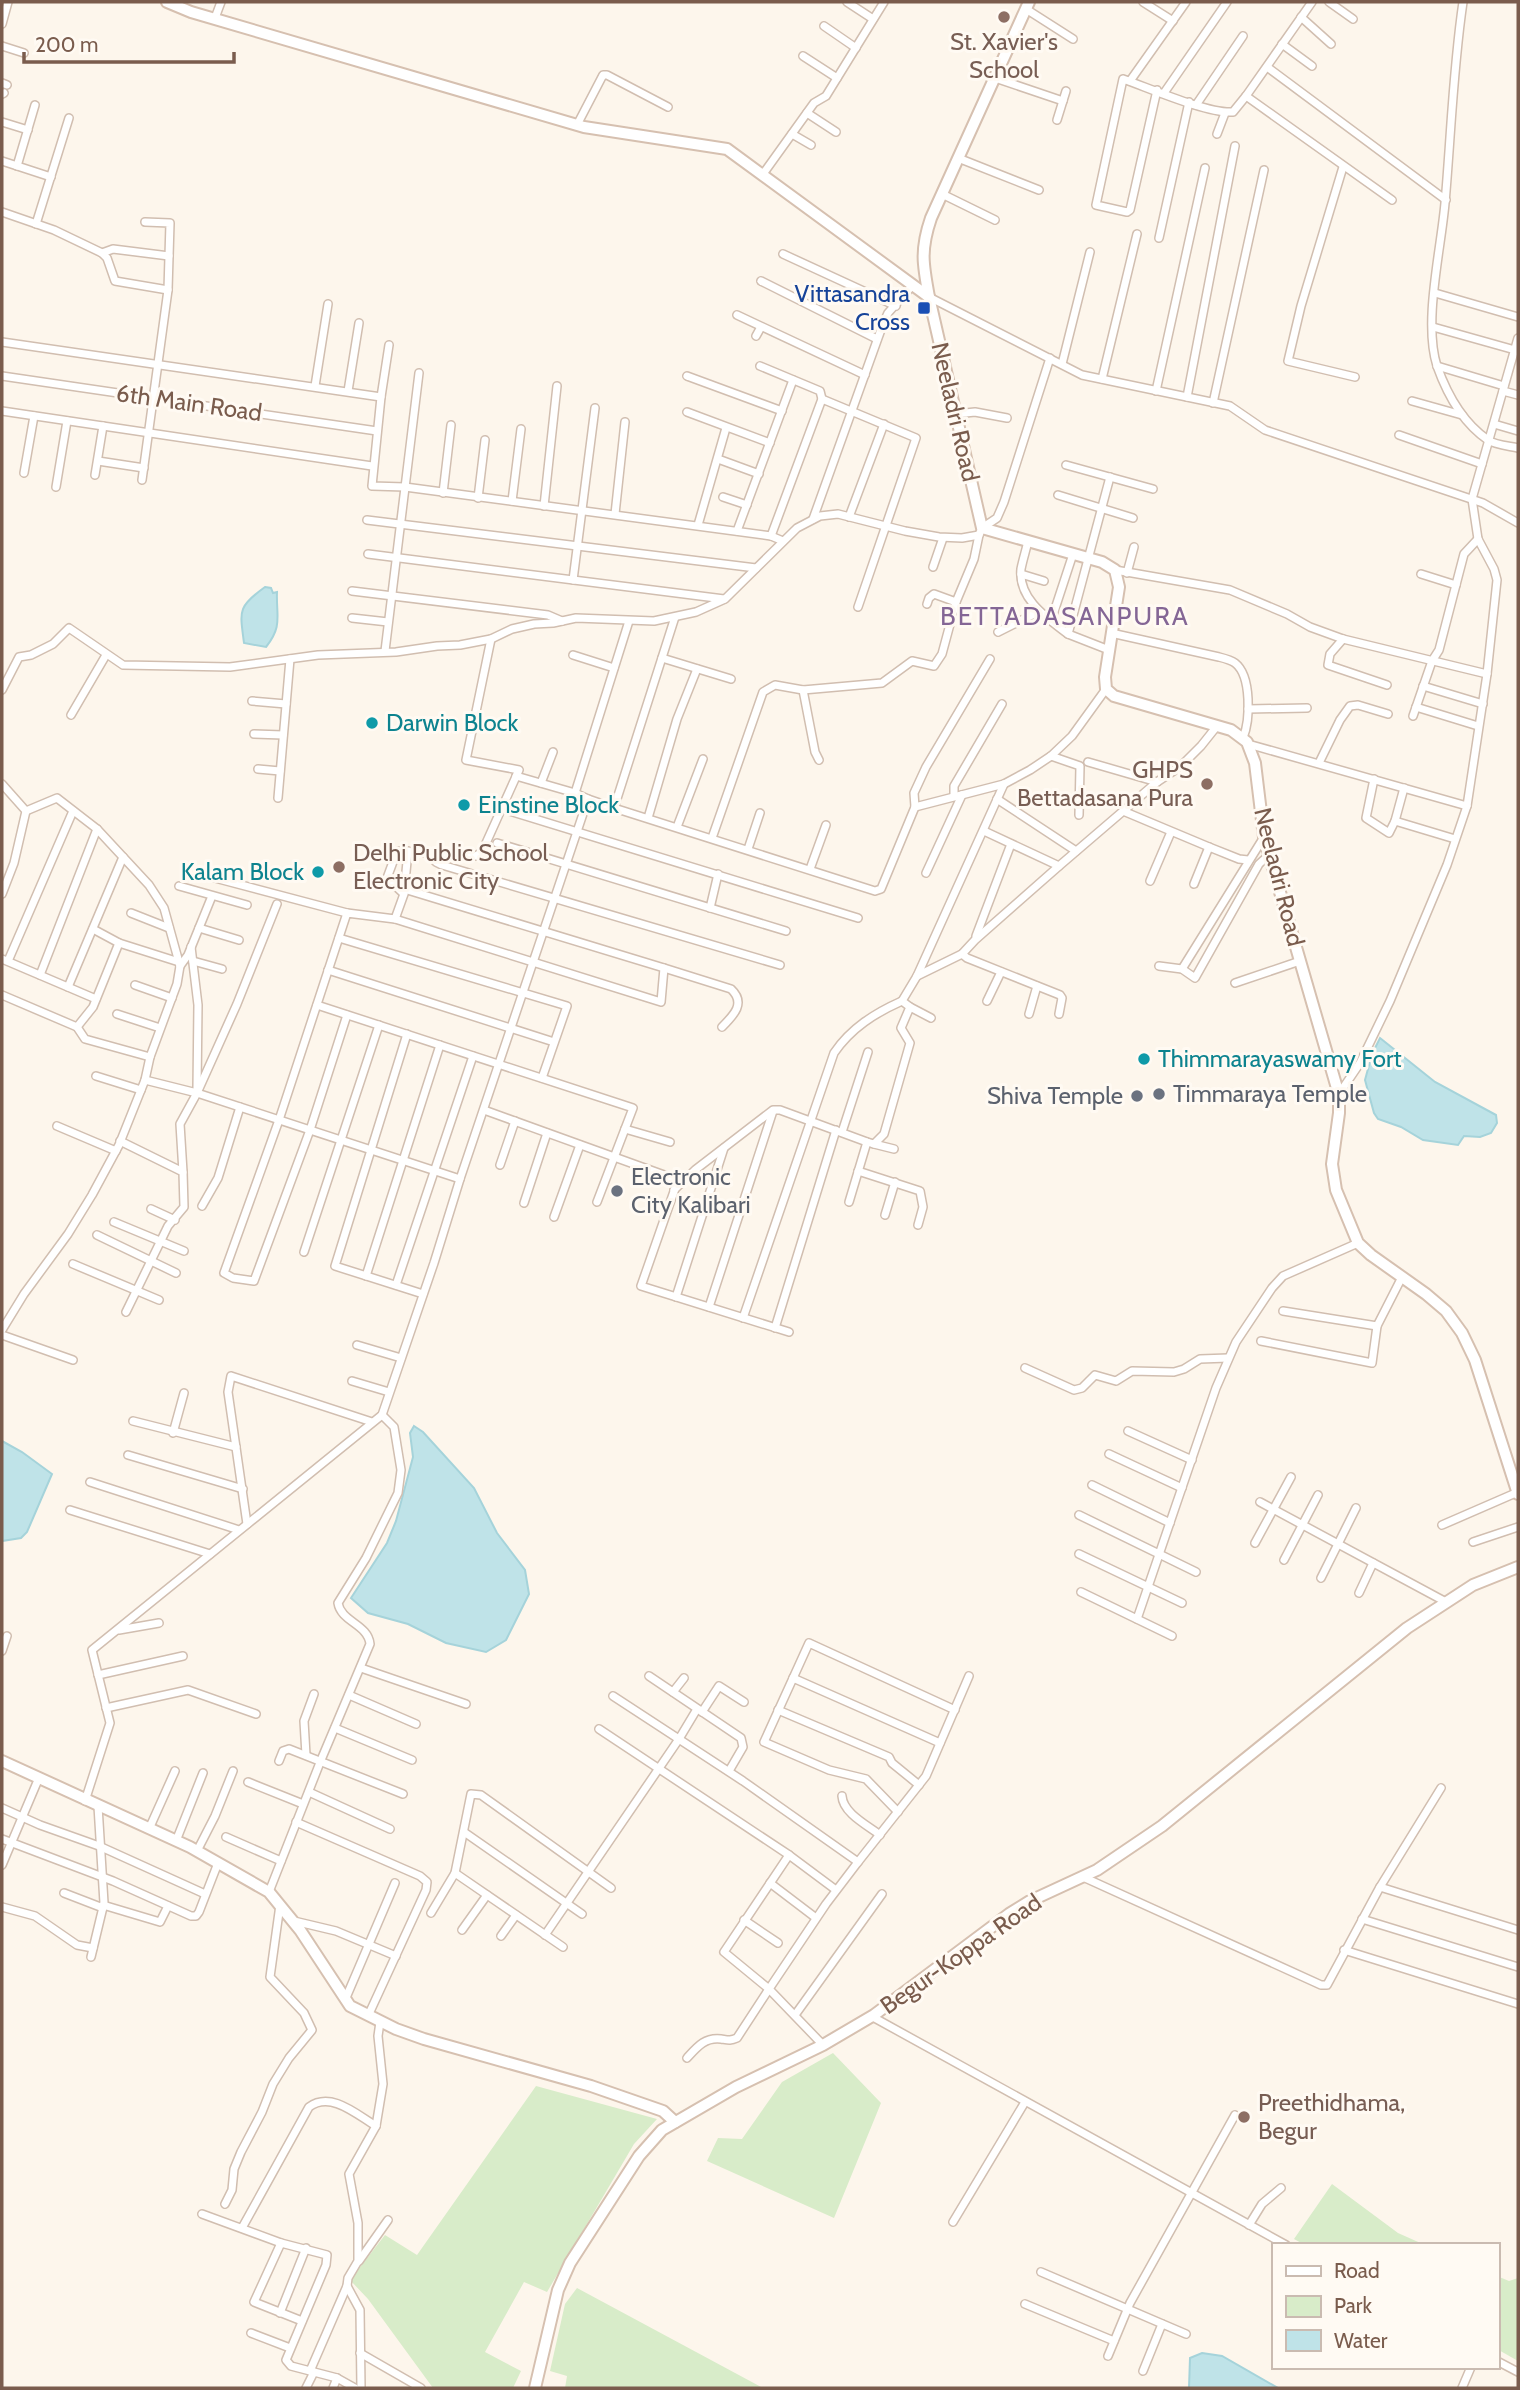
<svg xmlns="http://www.w3.org/2000/svg" width="1520" height="2390" viewBox="0 0 1520 2390" font-family="Cabin,sans-serif">
<style>
.green{fill:#d8ecc9}
.water{fill:#bfe3e8;stroke:#a5d3da;stroke-width:2}
.lines{fill:none;stroke-linecap:round;stroke-linejoin:round}
.street-casing{stroke:#d1beb0;stroke-width:10}
.secondary-casing{stroke:#d6c0b0;stroke-width:14}
.street{stroke:#fff;stroke-width:7}
.secondary{stroke:#fff;stroke-width:10}
.education-dot{fill:#8d6e63;stroke:#fffaf3;stroke-width:2.5}
.transit-dot{fill:#1a4fb4;stroke:#fffaf3;stroke-width:2.5}
.culture-dot{fill:#0f9aa8;stroke:#fffaf3;stroke-width:2.5}
.worship-dot{fill:#6b7280;stroke:#fffaf3;stroke-width:2.5}
.labels{text-anchor:middle;stroke-width:6;stroke-linejoin:round;paint-order:stroke}
.education-label{font-size:24px;fill:#785e54;stroke:#fffaf3;text-anchor:start}
.transit-label{font-size:24px;fill:#164399;stroke:#fffaf3;text-anchor:end}
.street-label{font-size:24px;fill:#7a5c4d;stroke:#fffaf3}
.culture-label{font-size:24px;fill:#0d838f;stroke:#fffaf3;text-anchor:start}
.worship-label{font-size:24px;fill:#5b616d;stroke:#fffaf3;text-anchor:start}
.neighbourhood-label{font-size:26px;letter-spacing:2px;fill:#846695;stroke:#fffaf3}
</style>
<rect width="100%" height="100%" fill="#fdf6ec"/>
<g class="green">
<polygon points="833,2053 881,2103 834,2218 707,2161 718,2138 742,2139 782,2082"/>
<polygon points="536,2086 657,2119 634,2144 547,2292 524,2282 485,2352 521,2371 513,2388 433,2388 368,2299 350,2280 385,2235 417,2255"/>
<polygon points="1332,2184 1398,2233 1425,2245 1305,2245 1294,2239"/>
<polygon points="1497,2276 1509,2281 1518,2278 1518,2361 1497,2349"/>
<polygon points="577,2288 763,2388 565,2388 567,2376 550,2371 565,2304"/>
</g>
<g class="water">
<path d="M265,587L271,588L273,593L277,592C276,616 283,626 266,647L244,643C240,611 237,607 265,587Z"/>
<polygon points="1380,1038 1435,1082 1496,1115 1497,1123 1491,1133 1480,1137 1464,1136 1458,1145 1423,1140 1401,1127 1378,1119 1374,1113 1365,1080 1372,1054"/>
<polygon points="414,1426 423,1432 474,1488 497,1533 525,1570 529,1594 506,1640 486,1652 446,1643 408,1624 368,1613 351,1598 387,1543 396,1521 413,1457 410,1433"/>
<polygon points="2,1441 22,1452 52,1474 27,1532 21,1538 2,1541"/>
<polygon points="1202,2353 1222,2356 1278,2388 1189,2388 1190,2358"/>
</g>
<g class="lines">
<defs>
<g id="street">
<polyline points="847,2 873,19"/>
<polyline points="1143,2 1173,21"/>
<polyline points="1329,2 1353,19"/>
<path d="M1463,2C1453,69 1451,135 1445,203C1441,250 1423,322 1437,366C1447,394 1463,423 1488,440C1495,445 1509,446 1518,448"/>
<polyline points="1026,9 1073,39"/>
<polyline points="1301,17 1331,44"/>
<polyline points="215,18 221,2"/>
<polyline points="2,24 8,2"/>
<polyline points="824,26 856,48"/>
<polyline points="1282,44 1312,66"/>
<polyline points="2,46 24,53"/>
<polyline points="803,56 837,78"/>
<polyline points="1267,67 1446,200"/>
<polyline points="995,78 1063,101"/>
<polyline points="1130,81 1186,2"/>
<polyline points="2,83 7,85"/>
<path d="M1157,90L1130,210L1127,212L1096,205L1123,79C1149,88 1208,114 1233,112L1246,96L1312,2"/>
<polyline points="1164,93 1227,2"/>
<polyline points="2,94 4,93"/>
<polyline points="1246,96 1392,200"/>
<polyline points="1196,105 1243,36"/>
<polyline points="807,113 836,132"/>
<polyline points="1057,120 1066,91"/>
<polyline points="2,122 28,130"/>
<polyline points="577,125 603,75 607,75 668,107"/>
<polyline points="792,134 811,145"/>
<polyline points="1217,134 1225,113"/>
<polyline points="958,158 1039,190"/>
<polyline points="2,161 51,177"/>
<polyline points="17,166 35,105"/>
<polyline points="1343,167 1301,306 1288,361 1355,377"/>
<polyline points="763,174 814,103 826,96 884,2"/>
<polyline points="942,194 995,220"/>
<polyline points="2,212 54,230 102,253 107,258 115,281 168,290"/>
<polyline points="36,224 69,118"/>
<polyline points="1159,238 1189,102"/>
<polyline points="102,253 113,249 169,256"/>
<polyline points="783,254 896,306"/>
<polyline points="761,281 877,339"/>
<polyline points="1435,293 1518,317"/>
<polyline points="929,297 1082,375 1230,406 1265,430 1483,503 1518,523"/>
<polyline points="737,315 865,375"/>
<polyline points="1433,327 1515,350"/>
<polyline points="756,336 761,327"/>
<polyline points="2,342 381,397"/>
<polyline points="389,345 381,397 372,486 405,487 771,536 783,541"/>
<polyline points="1062,364 1090,252"/>
<polyline points="760,366 820,391 822,399"/>
<polyline points="1437,366 1504,386"/>
<polyline points="2,376 377,431"/>
<polyline points="687,376 782,411"/>
<polyline points="1102,379 1137,234"/>
<polyline points="315,386 328,304"/>
<polyline points="348,391 359,323"/>
<polyline points="1156,391 1205,168"/>
<polyline points="1503,391 1518,395"/>
<polyline points="1187,397 1235,146"/>
<polyline points="1412,401 1462,415"/>
<polyline points="1213,403 1264,170"/>
<polyline points="2,411 372,466"/>
<polyline points="687,412 770,443"/>
<polyline points="956,414 975,412 1007,418"/>
<polyline points="1494,424 1518,431"/>
<polyline points="1399,435 1482,464"/>
<polyline points="718,459 759,474"/>
<polyline points="98,461 144,468"/>
<polyline points="1066,465 1153,489"/>
<polyline points="24,473 34,416"/>
<polyline points="95,475 103,426"/>
<polyline points="142,480 168,290 170,223 145,222"/>
<polyline points="56,487 67,421"/>
<polyline points="443,493 451,425"/>
<polyline points="1058,495 1133,518"/>
<polyline points="723,497 747,505"/>
<polyline points="478,498 485,440"/>
<polyline points="512,501 521,429"/>
<polyline points="544,506 557,386"/>
<polyline points="615,514 625,422"/>
<polyline points="849,517 884,424"/>
<polyline points="813,519 883,324 888,313 913,285"/>
<polyline points="367,520 756,568"/>
<polyline points="698,525 726,428"/>
<polyline points="737,531 793,380"/>
<polyline points="771,536 822,399 916,438 858,607"/>
<path d="M1028,541C1026,550 1023,559 1021,569C1018,599 1047,618 1068,634"/>
<polyline points="368,554 724,599"/>
<polyline points="933,567 943,538"/>
<polyline points="1115,570 1230,590 1287,614 1310,627 1343,639 1487,674"/>
<polyline points="1127,573 1134,547"/>
<polyline points="1021,574 1044,581"/>
<polyline points="1421,574 1456,585"/>
<polyline points="573,580 595,408"/>
<polyline points="352,591 548,615 562,621"/>
<polyline points="927,604 929,598 934,594 956,602"/>
<polyline points="352,618 388,622"/>
<polyline points="1051,621 1073,554"/>
<polyline points="998,632 1038,612"/>
<path d="M1111,633L1219,657C1223,658 1231,660 1235,663C1252,676 1250,721 1243,738"/>
<polyline points="1343,639 1330,654 1328,665 1387,685"/>
<polyline points="1109,650 1068,634 1110,477"/>
<polyline points="385,651 419,373"/>
<polyline points="573,655 614,668"/>
<polyline points="662,658 731,679"/>
<polyline points="1423,686 1483,704"/>
<polyline points="2,690 19,657 31,655 53,644 69,628 123,665 230,667 318,655 396,652 437,646 460,645 491,639 512,629 534,624 553,623 576,618 654,621 696,612 725,599 797,528 820,516 838,514 905,531 939,537 962,538 979,535"/>
<polyline points="803,690 815,752 819,760"/>
<polyline points="252,701 286,704"/>
<polyline points="1416,707 1478,726"/>
<polyline points="1248,709 1307,708"/>
<polyline points="71,715 106,655"/>
<polyline points="1413,716 1432,661 1439,650 1464,554 1478,539"/>
<polyline points="254,734 283,735"/>
<polyline points="1248,744 1467,806"/>
<polyline points="1051,756 1080,766 1079,815"/>
<polyline points="1088,762 1157,782"/>
<polyline points="1319,763 1340,720 1350,706 1358,705 1388,714"/>
<polyline points="258,769 280,771"/>
<polyline points="516,776 575,793 588,799"/>
<polyline points="1374,779 1366,818 1389,833 1395,821 1404,788"/>
<polyline points="541,783 553,752"/>
<polyline points="2,784 26,811 14,863 2,894"/>
<polyline points="575,793 629,621"/>
<polyline points="954,796 954,786 1002,704"/>
<polyline points="278,798 290,659"/>
<polyline points="997,799 1076,851"/>
<polyline points="915,807 1004,784 1030,770 1051,756 1072,736 1106,689"/>
<polyline points="614,808 875,891 881,889 915,807 914,793 926,767 990,659"/>
<polyline points="506,810 858,918"/>
<polyline points="1123,811 1209,847 1239,859 1248,860"/>
<polyline points="648,818 677,719 697,669"/>
<polyline points="1395,821 1455,839"/>
<polyline points="677,827 703,759"/>
<polyline points="984,831 1059,866"/>
<polyline points="712,838 763,692 775,685 803,690 882,683 912,661 934,666 942,654 956,602 974,559 979,535 982,528 997,518 1004,502 1050,358"/>
<polyline points="497,843 786,931"/>
<polyline points="748,849 760,813"/>
<polyline points="427,853 436,862 442,865 780,965"/>
<polyline points="810,869 826,825"/>
<polyline points="926,873 962,795"/>
<polyline points="215,878 347,913"/>
<polyline points="1150,881 1171,832"/>
<polyline points="1194,884 1209,847"/>
<polyline points="179,886 247,905"/>
<polyline points="404,893 408,851"/>
<polyline points="710,908 718,874"/>
<polyline points="131,913 169,928"/>
<polyline points="395,919 661,1002 664,968 404,889"/>
<polyline points="199,928 239,940"/>
<polyline points="93,929 119,943 179,962"/>
<polyline points="976,936 1011,844"/>
<polyline points="339,938 567,1006 542,1078"/>
<polyline points="191,947 198,1005 197,1089"/>
<polyline points="962,954 967,958 1060,995 1062,998 1059,1014"/>
<polyline points="2,959 96,999"/>
<polyline points="8,961 73,811"/>
<polyline points="193,961 222,969"/>
<polyline points="180,966 188,955 212,896"/>
<polyline points="1159,966 1182,969 1195,978 1259,864 1269,855"/>
<path d="M664,968L731,989C746,1003 734,1015 722,1027"/>
<polyline points="1182,969 1264,837"/>
<polyline points="328,970 554,1042"/>
<polyline points="40,975 97,829"/>
<polyline points="917,976 962,954 975,940 1059,866 1157,782 1181,766 1201,746 1217,726"/>
<polyline points="1235,983 1300,961"/>
<polyline points="135,985 172,998"/>
<polyline points="68,987 123,857"/>
<polyline points="2,995 77,1027 85,1039 150,1057"/>
<polyline points="987,1001 1001,972"/>
<polyline points="317,1005 633,1108 597,1202"/>
<polyline points="910,1007 931,1018"/>
<polyline points="117,1014 160,1028"/>
<polyline points="1029,1014 1037,986"/>
<polyline points="347,1015 310,1130 254,1281 233,1278 224,1273 279,1120 347,913 395,919 404,894 387,878 397,851 476,856 482,852 519,770 466,760 491,639"/>
<polyline points="77,1027 93,1007 119,943"/>
<polyline points="407,1034 335,1266 423,1294"/>
<polyline points="96,1076 141,1090"/>
<polyline points="145,1080 197,1093 460,1179 588,799 614,808 675,617"/>
<polyline points="1339,1094 1360,1063 1390,1001 1447,865 1467,806 1487,674 1497,580 1494,569 1478,539 1472,499 1518,338"/>
<polyline points="484,1110 678,1180 641,1286 789,1332"/>
<polyline points="57,1126 116,1151"/>
<polyline points="625,1129 670,1142"/>
<polyline points="842,1132 868,1052"/>
<polyline points="120,1141 183,1172 184,1207 168,1226 126,1312"/>
<polyline points="874,1144 894,1149"/>
<polyline points="500,1165 515,1121"/>
<polyline points="858,1171 920,1191 923,1207 918,1225"/>
<polyline points="183,1172 180,1124 197,1093 237,1004 277,904"/>
<polyline points="674,1190 695,1170 773,1110 780,1110 867,1142 874,1144 884,1134 910,1043 901,1028 910,1007 902,1001 917,976 1004,784"/>
<polyline points="849,1202 867,1142"/>
<polyline points="524,1203 547,1133"/>
<polyline points="202,1206 218,1178 240,1107"/>
<polyline points="151,1209 175,1220"/>
<polyline points="885,1215 895,1182"/>
<polyline points="554,1217 580,1145"/>
<polyline points="114,1222 184,1251"/>
<polyline points="97,1235 176,1273"/>
<polyline points="304,1252 379,1025"/>
<polyline points="73,1264 159,1300"/>
<polyline points="366,1276 440,1045"/>
<polyline points="396,1285 473,1056"/>
<polyline points="676,1297 724,1148"/>
<polyline points="709,1307 773,1111"/>
<polyline points="1283,1311 1377,1326"/>
<path d="M743,1318L834,1053C851,1028 875,1013 902,1001"/>
<polyline points="775,1328 836,1130"/>
<polyline points="2,1330 24,1294 68,1234 92,1195 119,1145 145,1080 150,1057 177,984 180,966 164,908 149,885 97,829 57,798 26,811"/>
<polyline points="2,1335 73,1360"/>
<polyline points="1261,1341 1372,1363 1377,1326 1402,1277"/>
<polyline points="357,1345 401,1358"/>
<polyline points="1025,1368 1074,1390 1082,1388 1095,1375 1116,1381 1132,1371 1174,1372 1184,1369 1200,1359 1228,1358"/>
<polyline points="352,1381 389,1392"/>
<polyline points="133,1421 236,1447"/>
<polyline points="1128,1431 1192,1460"/>
<polyline points="173,1433 184,1393"/>
<polyline points="1109,1454 1182,1488"/>
<polyline points="128,1455 243,1489"/>
<polyline points="90,1482 239,1530"/>
<polyline points="1092,1485 1170,1523"/>
<polyline points="1260,1502 1446,1602"/>
<polyline points="70,1510 210,1554"/>
<polyline points="1079,1515 1196,1572"/>
<polyline points="247,1524 228,1392 231,1376 372,1422"/>
<polyline points="1442,1525 1518,1492"/>
<polyline points="1473,1542 1518,1527"/>
<polyline points="1255,1543 1291,1477"/>
<polyline points="1079,1554 1182,1603"/>
<polyline points="1284,1560 1318,1495"/>
<polyline points="1321,1578 1356,1508"/>
<polyline points="1081,1592 1172,1636"/>
<polyline points="1359,1593 1373,1563"/>
<polyline points="1137,1619 1216,1388 1236,1342 1272,1288 1283,1276 1358,1243"/>
<polyline points="119,1630 159,1623"/>
<polyline points="2,1651 7,1636"/>
<polyline points="361,1668 466,1704"/>
<polyline points="98,1675 183,1656"/>
<polyline points="649,1676 741,1738 743,1747 729,1771"/>
<polyline points="793,1678 940,1743"/>
<polyline points="673,1692 684,1678"/>
<polyline points="349,1695 416,1724"/>
<polyline points="613,1696 743,1781 858,1862 826,1904 769,1989 823,2045"/>
<polyline points="106,1708 188,1690 256,1714"/>
<polyline points="778,1710 889,1757 892,1763 919,1785"/>
<polyline points="702,1712 719,1686 744,1702"/>
<polyline points="335,1728 412,1760"/>
<polyline points="599,1729 789,1855"/>
<polyline points="306,1755 304,1721 314,1694"/>
<polyline points="279,1761 283,1751 289,1749 403,1794"/>
<polyline points="248,1782 303,1804"/>
<polyline points="309,1792 390,1829"/>
<path d="M842,1796C843,1813 867,1825 880,1835"/>
<polyline points="85,1801 110,1723 92,1650 382,1415 434,1263 460,1179"/>
<polyline points="2,1808 40,1825 99,1846 205,1894"/>
<polyline points="898,1812 866,1779 829,1770 764,1742 809,1643 955,1710"/>
<polyline points="296,1822 420,1876 427,1882 426,1890 368,2016"/>
<polyline points="149,1829 175,1771"/>
<polyline points="464,1832 582,1914"/>
<polyline points="226,1837 281,1861"/>
<polyline points="2,1839 113,1881 191,1916 196,1916 199,1912 218,1863"/>
<polyline points="176,1841 203,1773"/>
<polyline points="197,1851 215,1816 233,1771"/>
<polyline points="858,1862 926,1776 969,1676"/>
<polyline points="2,1865 38,1780"/>
<polyline points="455,1873 563,1947"/>
<polyline points="1083,1877 1321,1985 1327,1985 1380,1887 1441,1788"/>
<polyline points="770,1883 816,1918"/>
<polyline points="1380,1887 1518,1930"/>
<path d="M269,1892L321,1760L370,1644C368,1624 341,1622 338,1603L366,1558L398,1493L401,1470L394,1427L382,1415"/>
<polyline points="64,1893 103,1908"/>
<polyline points="103,1905 160,1922 168,1906"/>
<polyline points="2,1907 35,1916 77,1945 93,1948"/>
<polyline points="431,1913 455,1873 471,1794 481,1795 611,1888"/>
<polyline points="1362,1919 1518,1967"/>
<polyline points="744,1920 778,1943"/>
<polyline points="294,1921 336,1931 396,1956"/>
<polyline points="462,1930 487,1895"/>
<polyline points="545,1935 679,1739 697,1709"/>
<polyline points="501,1936 516,1915"/>
<polyline points="1344,1950 1518,2004"/>
<polyline points="91,1957 104,1903 98,1806"/>
<polyline points="345,2000 395,1883"/>
<polyline points="795,2015 882,1894"/>
<polyline points="871,2016 1286,2245"/>
<path d="M687,2058C697,2047 705,2037 721,2039C728,2040 730,2041 737,2038L769,1989L724,1952L789,1855L836,1890"/>
<polyline points="225,2204 232,2190 234,2169 241,2152 262,2112 273,2084 289,2058 312,2030 304,2013 270,1977 280,1905"/>
<polyline points="202,2214 281,2243 327,2255 326,2265 286,2360 291,2366 337,2378 355,2388"/>
<polyline points="953,2222 1025,2102"/>
<polyline points="1249,2225 1262,2204 1281,2188"/>
<path d="M242,2228L309,2107C331,2091 356,2114 376,2126"/>
<polyline points="281,2243 254,2302 302,2321"/>
<polyline points="359,2261 388,2220"/>
<polyline points="1041,2272 1186,2334"/>
<polyline points="1025,2304 1114,2341"/>
<polyline points="280,2313 306,2248"/>
<polyline points="251,2333 290,2348"/>
<polyline points="360,2353 421,2388"/>
<polyline points="1108,2356 1130,2303 1235,2115"/>
<polyline points="1497,2361 1518,2372"/>
<polyline points="310,2371 347,2286"/>
<polyline points="1143,2371 1162,2324"/>
<polyline points="306,2388 314,2372"/>
<polyline points="333,2388 337,2378"/>
<polyline points="361,2388 360,2310 347,2286 348,2278 358,2261 358,2223 349,2174 376,2126 383,2084 378,2036 380,2022"/>
<polyline points="1462,2388 1471,2367"/>
</g>
<g id="secondary">
<polyline points="167,2 191,12 584,127 727,149 929,297"/>
<path d="M1029,2L931,218C920,250 923,265 929,297L982,528L1102,562L1115,570L1119,587L1105,677L1106,689L1114,696L1231,730L1247,742L1255,763L1264,837L1339,1095V1113L1332,1164L1336,1190L1358,1243L1371,1255L1426,1294L1446,1311L1462,1333L1475,1360L1518,1494"/>
<polyline points="2,1761 190,1847 269,1892 300,1930 350,2006 396,2029 424,2039 591,2086 663,2111 675,2122"/>
<polyline points="535,2388 558,2290 570,2263 639,2156 662,2130 736,2087 823,2045 874,2015 1009,1914 1030,1901 1097,1870 1162,1826 1407,1628 1473,1585 1518,1567"/>
</g>
</defs>
<use href="#street" class="street-casing"/>
<use href="#secondary" class="secondary-casing"/>
<use href="#street" class="street"/>
<use href="#secondary" class="secondary"/>
</g>
<g class="education-dot">
<circle cx="1004" cy="17" r="7"/>
<circle cx="1207" cy="784" r="7"/>
<circle cx="339" cy="867" r="7"/>
<circle cx="1244" cy="2117" r="7"/>
</g>
<rect class="transit-dot" x="917" y="301" width="14" height="14" rx="3.5"/>
<g class="culture-dot">
<circle cx="372" cy="723" r="7"/>
<circle cx="464" cy="805" r="7"/>
<circle cx="318" cy="872" r="7"/>
<circle cx="1144" cy="1059" r="7"/>
</g>
<g class="worship-dot">
<circle cx="1159" cy="1094" r="7"/>
<circle cx="1137" cy="1096" r="7"/>
<circle cx="617" cy="1191" r="7"/>
</g>
<g class="labels">
<g class="education-label">
<text x="1004" y="50" text-anchor="middle">St. Xavier's<tspan x="1004" dy="28">School</tspan></text>
<text x="1193" y="778" text-anchor="end">GHPS<tspan x="1193" dy="28">Bettadasana Pura</tspan></text>
<text x="353" y="861">Delhi Public School<tspan x="353" dy="28">Electronic City</tspan></text>
<text x="1258" y="2111">Preethidhama,<tspan x="1258" dy="28">Begur</tspan></text>
</g>
<g class="transit-label">
<text x="910" y="302">Vittasandra<tspan x="910" dy="28">Cross</tspan></text>
</g>
<g class="street-label">
<text transform="translate(189 403) rotate(8)" y="8">6th Main Road</text>
<text transform="translate(955 412) rotate(77)" y="8">Neeladri Road</text>
<text transform="translate(1279 877) rotate(76)" y="8">Neeladri Road</text>
<text transform="translate(961 1954) rotate(-35)" y="8">Begur-Koppa Road</text>
</g>
<g class="culture-label">
<text x="386" y="731">Darwin Block</text>
<text x="478" y="813">Einstine Block</text>
<text x="304" y="880" text-anchor="end">Kalam Block</text>
<text x="1158" y="1067">Thimmarayaswamy Fort</text>
</g>
<g class="worship-label">
<text x="1173" y="1102">Timmaraya Temple</text>
<text x="1123" y="1104" text-anchor="end">Shiva Temple</text>
<text x="631" y="1185">Electronic<tspan x="631" dy="28">City Kalibari</tspan></text>
</g>
<g class="neighbourhood-label">
<text x="1065" y="625">BETTADASANPURA</text>
</g>
</g>
<rect width="1520" height="2390" fill="none" stroke="#7a5c4d" stroke-width="7"/>
<rect x="1272" y="2243" width="228" height="126" fill="#fffaf3" stroke="#cabbb1" stroke-width="2"/>
<rect x="1286" y="2266" width="35" height="10" fill="#ffffff" stroke="#cabbb1" stroke-width="2"/>
<text x="1334" y="2278" font-size="21" fill="#7a5c4d">Road</text>
<rect x="1286" y="2296" width="35" height="21" fill="#d8ecc9" stroke="#cabbb1" stroke-width="2"/>
<text x="1334" y="2313" font-size="21" fill="#7a5c4d">Park</text>
<rect x="1286" y="2330" width="35" height="21" fill="#bfe3e8" stroke="#cabbb1" stroke-width="2"/>
<text x="1334" y="2348" font-size="21" fill="#7a5c4d">Water</text>
<path d="M24 52v10h210v-10" fill="none" stroke="#7a5c4d" stroke-width="3.5"/>
<text x="35" y="52" font-size="21" fill="#7a5c4d" stroke="#fffaf3" stroke-width="5" paint-order="stroke">200 m</text>
</svg>
